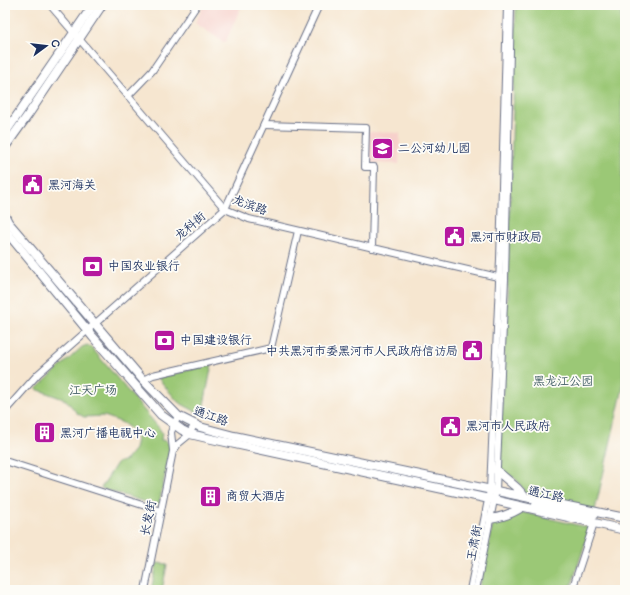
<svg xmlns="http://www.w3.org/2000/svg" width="630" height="595" viewBox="0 0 630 595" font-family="'Balsamiq Sans','LXGW WenKai TC',sans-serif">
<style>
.built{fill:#f7d0cb}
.green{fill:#9bc876;stroke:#5b7c6a}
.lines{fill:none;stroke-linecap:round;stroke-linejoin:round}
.minor-casing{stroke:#686f86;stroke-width:8}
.major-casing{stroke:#686f86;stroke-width:10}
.minor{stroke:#fff;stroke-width:6}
.major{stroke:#fff;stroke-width:8}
.labels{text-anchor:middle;stroke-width:3.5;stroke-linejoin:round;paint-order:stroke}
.poi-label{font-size:12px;fill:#1b2f5e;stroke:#fdfcf7;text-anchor:start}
.street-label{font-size:12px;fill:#1b2f5e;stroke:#fdfcf7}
.park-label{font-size:12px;fill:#415d65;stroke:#fdfcf7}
</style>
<rect width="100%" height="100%" fill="#fdfcf7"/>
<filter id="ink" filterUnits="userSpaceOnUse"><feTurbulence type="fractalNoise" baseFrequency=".025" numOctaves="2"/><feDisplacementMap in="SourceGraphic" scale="8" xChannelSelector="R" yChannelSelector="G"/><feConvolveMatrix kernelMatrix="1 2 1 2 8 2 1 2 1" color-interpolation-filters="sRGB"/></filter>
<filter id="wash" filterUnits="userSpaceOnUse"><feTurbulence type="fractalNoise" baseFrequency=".012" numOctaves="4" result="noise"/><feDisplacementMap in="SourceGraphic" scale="16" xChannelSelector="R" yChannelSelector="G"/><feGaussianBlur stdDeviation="0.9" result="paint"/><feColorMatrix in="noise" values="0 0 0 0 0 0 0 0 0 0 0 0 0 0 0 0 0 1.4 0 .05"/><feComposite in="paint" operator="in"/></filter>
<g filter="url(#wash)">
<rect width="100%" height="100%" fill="#f6e6d0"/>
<g class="built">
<polygon points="204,5 242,5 225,43 195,23"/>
<polygon points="368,132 400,133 399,164 367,163"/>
</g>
<g class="green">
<path d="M516,5H621L623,388L595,510L525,494C522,488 519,481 513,477C506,473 504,474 499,467L508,276Z"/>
<polygon points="87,345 91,347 159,428 162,433 161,440 166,441 170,445 170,451 159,504 154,505 101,488 117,463 126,460 135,449 137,439 135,432 123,423 110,418 104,416 84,417 77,413 66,400 36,389 82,347"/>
<polygon points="212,364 202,415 178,402 158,378"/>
<polygon points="522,512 590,528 570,590 479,590 493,524 498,521 510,520"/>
<polygon points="157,563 166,564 167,565 162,590 151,590"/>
</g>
</g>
<g filter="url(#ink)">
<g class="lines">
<defs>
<g id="minor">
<polyline points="50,5 225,209 249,219 502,278"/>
<polyline points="498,5 511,5"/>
<polyline points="128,96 152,71 197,5"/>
<polyline points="264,125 366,128 365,167 374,167 372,248"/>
<polyline points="143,380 153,375 271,348 298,231"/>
<polyline points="5,411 38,374 225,209 319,5"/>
<polyline points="174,450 178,444 189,435 194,425"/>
<polyline points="5,461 161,511"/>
<polyline points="145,590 173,451 171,432 178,416"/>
<polyline points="470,590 490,490 500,259 507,5"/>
<polyline points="476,590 496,490 505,279 511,5"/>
<polyline points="572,590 593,526"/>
</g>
<g id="major">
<polyline points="5,133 93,5"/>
<polyline points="5,147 28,115 102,5"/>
<polyline points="5,216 8,222 143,380 178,416 200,427 234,436 625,518"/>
<polyline points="5,230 93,337 161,415 182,430 190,434 207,438 494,500 625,530"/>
<polyline points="496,470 517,488 524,496"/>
<polyline points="536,505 593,516"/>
<path d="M490,519C502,517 512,514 522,507"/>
</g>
</defs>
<use href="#minor" class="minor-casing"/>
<use href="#major" class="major-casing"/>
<use href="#minor" class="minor"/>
<use href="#major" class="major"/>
</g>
</g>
<defs>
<symbol id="school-square" viewBox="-11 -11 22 22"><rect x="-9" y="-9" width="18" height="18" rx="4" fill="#b5179e" stroke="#fdfcf7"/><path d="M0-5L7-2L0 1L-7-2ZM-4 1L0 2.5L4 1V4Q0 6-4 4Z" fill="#fff"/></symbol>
<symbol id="civic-square" viewBox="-11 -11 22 22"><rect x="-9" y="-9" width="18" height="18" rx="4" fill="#b5179e" stroke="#fdfcf7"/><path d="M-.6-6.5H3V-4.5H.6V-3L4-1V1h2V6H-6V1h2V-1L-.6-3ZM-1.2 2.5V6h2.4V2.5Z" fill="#fff"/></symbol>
<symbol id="bank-square" viewBox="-11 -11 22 22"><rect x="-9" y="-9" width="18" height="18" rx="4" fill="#b5179e" stroke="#fdfcf7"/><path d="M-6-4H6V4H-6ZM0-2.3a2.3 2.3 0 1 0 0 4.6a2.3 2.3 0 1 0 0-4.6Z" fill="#fff"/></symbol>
<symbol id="building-square" viewBox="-11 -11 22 22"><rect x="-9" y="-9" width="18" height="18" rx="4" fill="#b5179e" stroke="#fdfcf7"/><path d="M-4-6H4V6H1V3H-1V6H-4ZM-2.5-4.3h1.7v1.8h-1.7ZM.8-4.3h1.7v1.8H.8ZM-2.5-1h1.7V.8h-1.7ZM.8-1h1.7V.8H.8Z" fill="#fff"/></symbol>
</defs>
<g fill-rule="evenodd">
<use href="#school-square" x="370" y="136" width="25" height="25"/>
<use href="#civic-square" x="20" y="172" width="25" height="25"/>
<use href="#civic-square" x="442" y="224" width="25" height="25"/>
<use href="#bank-square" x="80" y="254" width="25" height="25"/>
<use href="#bank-square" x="152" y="328" width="25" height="25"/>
<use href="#civic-square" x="460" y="338" width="25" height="25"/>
<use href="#civic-square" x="438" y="414" width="25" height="25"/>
<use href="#building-square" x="32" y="420" width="25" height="25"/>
<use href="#building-square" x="198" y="484" width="25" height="25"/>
</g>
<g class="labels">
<g class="poi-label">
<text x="398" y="152">二公河幼儿园</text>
<text x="48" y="189">黑河海关</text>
<text x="470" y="241">黑河市财政局</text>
<text x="108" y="270">中国农业银行</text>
<text x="180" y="344">中国建设银行</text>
<text x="458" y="355" text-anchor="end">中共黑河市委黑河市人民政府信访局</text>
<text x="466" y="430">黑河市人民政府</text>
<text x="60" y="437">黑河广播电视中心</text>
<text x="226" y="500">商贸大酒店</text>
</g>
<g class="street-label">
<text transform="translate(250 205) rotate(20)" y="4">龙滨路</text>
<text transform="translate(190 226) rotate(-41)" y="4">龙科街</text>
<text transform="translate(211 416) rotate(19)" y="4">通江路</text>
<text transform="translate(546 494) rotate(12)" y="4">通江路</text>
<text transform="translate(148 518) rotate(-78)" y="4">长发街</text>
<text transform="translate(474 543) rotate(-79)" y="4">王肃街</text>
</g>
<g class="park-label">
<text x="563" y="385">黑龙江公园</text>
<text x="93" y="394">江天广场</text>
</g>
</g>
<rect width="630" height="595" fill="none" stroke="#fdfcf7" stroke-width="20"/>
<g transform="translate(46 46) rotate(75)" stroke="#fdfcf7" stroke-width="3" paint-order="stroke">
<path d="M0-3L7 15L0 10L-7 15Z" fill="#1b2f5e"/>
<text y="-6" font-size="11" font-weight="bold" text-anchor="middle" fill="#1b2f5e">С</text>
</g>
</svg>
